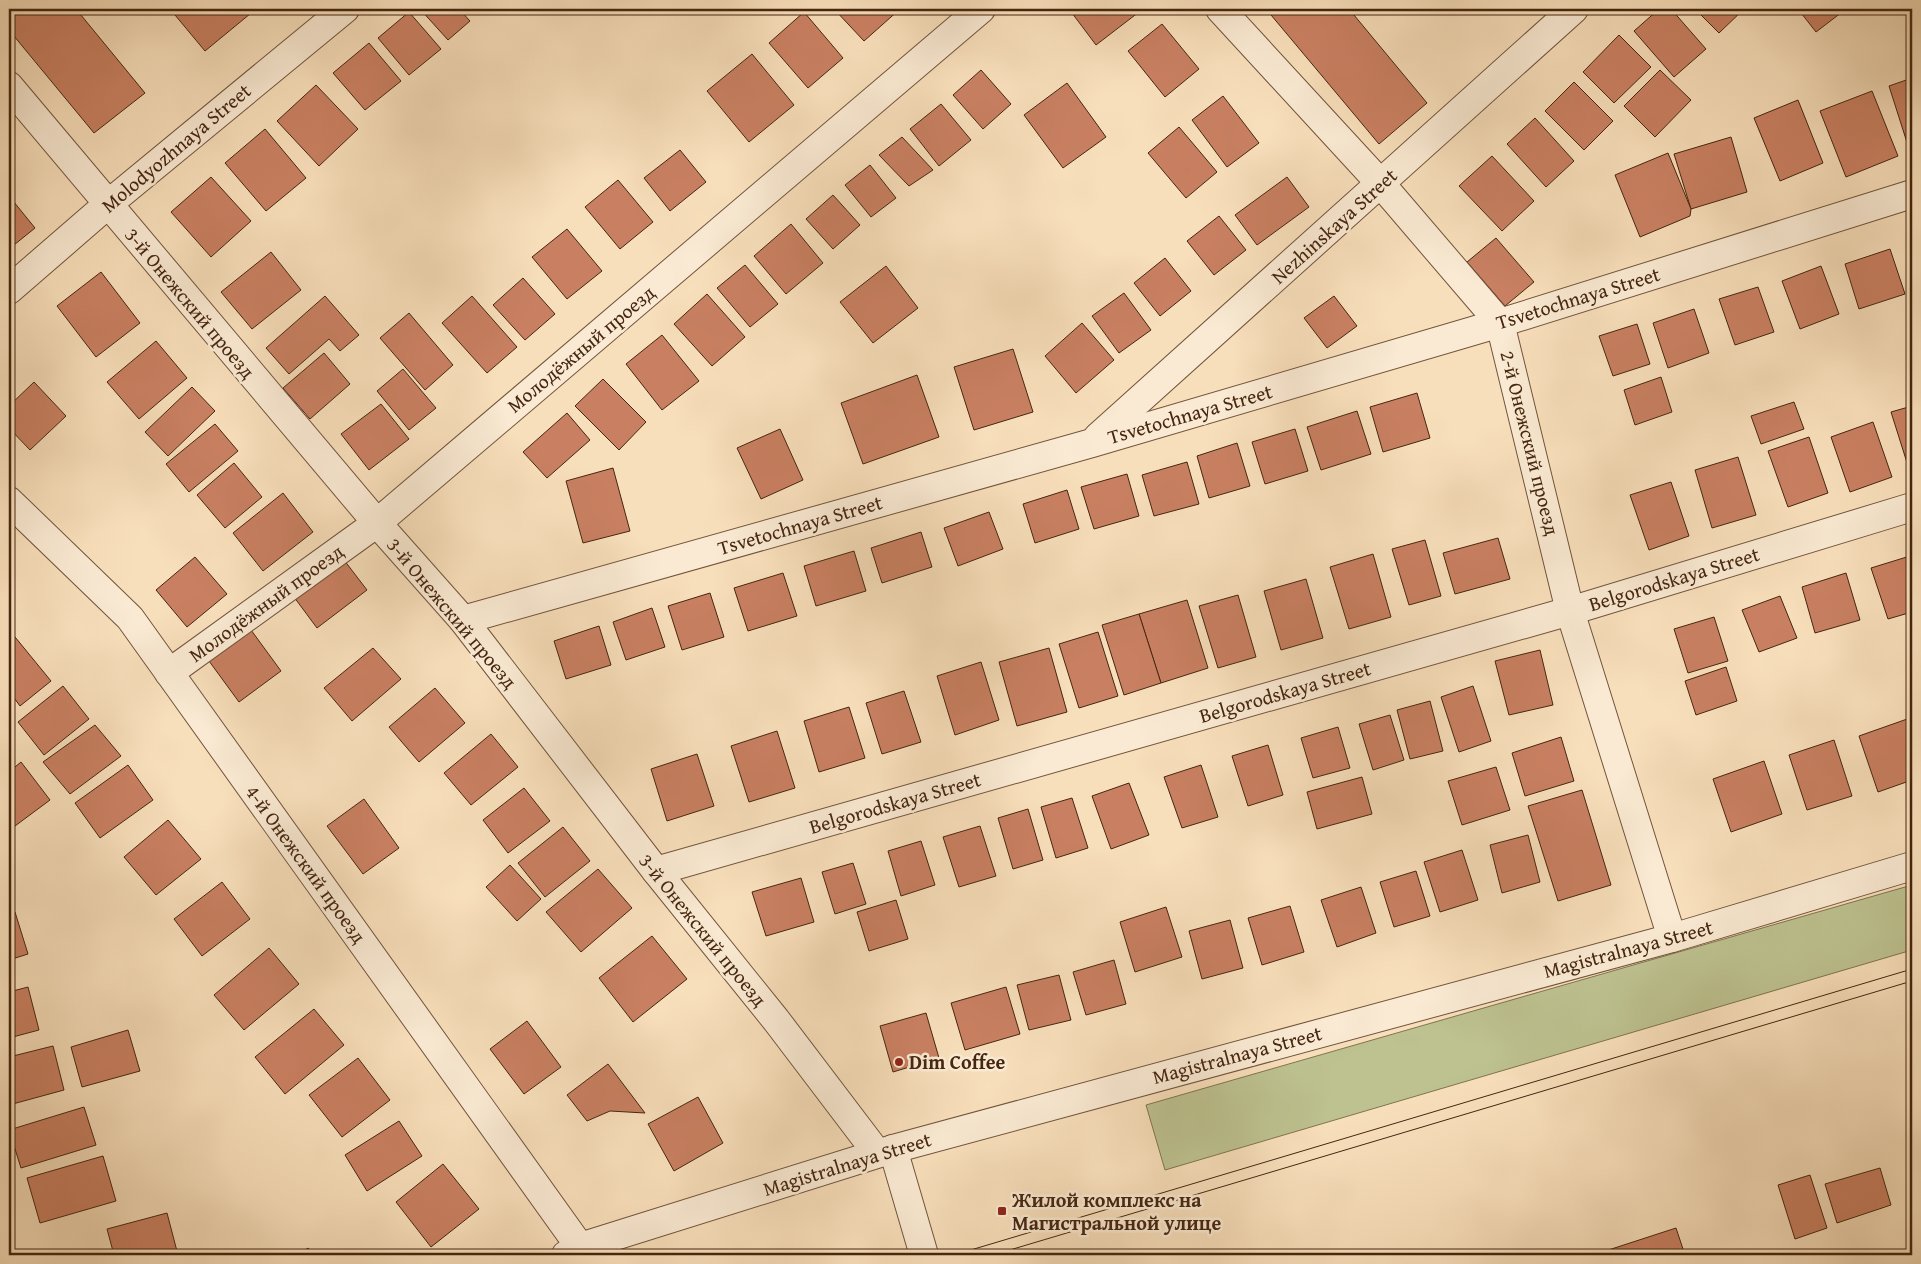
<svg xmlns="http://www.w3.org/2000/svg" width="1921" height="1264" viewBox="0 0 1921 1264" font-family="'Gentium Book Plus',serif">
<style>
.green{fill:#bdc290;stroke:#817450}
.building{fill:#c98062;stroke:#452610}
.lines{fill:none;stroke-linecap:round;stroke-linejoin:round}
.minor-casing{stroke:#72543b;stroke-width:30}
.minor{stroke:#faead3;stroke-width:28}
.tram{stroke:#452610;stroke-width:1}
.poi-dot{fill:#8f2418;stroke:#faead3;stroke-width:2}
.labels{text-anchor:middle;stroke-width:5;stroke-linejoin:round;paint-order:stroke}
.street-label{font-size:20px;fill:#452610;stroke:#faead3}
.poi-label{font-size:20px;font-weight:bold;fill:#452610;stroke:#faead3;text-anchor:start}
</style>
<rect width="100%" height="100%" fill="#f8dfbb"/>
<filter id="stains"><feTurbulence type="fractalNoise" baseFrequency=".004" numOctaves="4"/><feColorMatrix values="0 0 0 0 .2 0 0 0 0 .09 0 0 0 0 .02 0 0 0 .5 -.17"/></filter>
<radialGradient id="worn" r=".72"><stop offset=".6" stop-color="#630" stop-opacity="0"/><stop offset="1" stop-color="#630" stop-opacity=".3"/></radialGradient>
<polygon class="green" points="1912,885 1912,950 1165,1170 1146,1105"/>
<g class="building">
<polygon points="9,9 76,9 145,93 94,133 9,30"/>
<polygon points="170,9 256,9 205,51"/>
<polygon points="420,9 459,9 470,21 448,40"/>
<polygon points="471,9 485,9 477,15"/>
<polygon points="834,9 900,9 864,41"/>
<polygon points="1069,9 1136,9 1139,12 1096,45"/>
<polygon points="1266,9 1349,9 1427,103 1379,144"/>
<polygon points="1659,9 1671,9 1706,49 1674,77 1634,31"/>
<polygon points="1695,9 1744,9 1719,33"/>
<polygon points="1798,9 1846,9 1816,32"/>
<polygon points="409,12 441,49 409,75 378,38"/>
<polygon points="804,12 843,58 808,88 769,43"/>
<polygon points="1162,24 1199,69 1165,97 1128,51"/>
<polygon points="1619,35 1651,67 1614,103 1583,72"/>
<polygon points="369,43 401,81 365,110 333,73"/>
<polygon points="752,54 794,105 749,142 707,91"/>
<polygon points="981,70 1011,104 983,129 953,95"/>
<polygon points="1660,70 1691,100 1655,137 1624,106"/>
<polygon points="1912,78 1912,155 1911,155 1889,86"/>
<polygon points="1574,82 1613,121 1584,150 1545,111"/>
<polygon points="1067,83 1106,137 1063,168 1024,115"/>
<polygon points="316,85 358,129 319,166 277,121"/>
<polygon points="1872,91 1898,156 1846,177 1820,111"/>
<polygon points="1223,96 1259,143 1227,167 1192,120"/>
<polygon points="1798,100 1823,163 1780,181 1754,118"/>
<polygon points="941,104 971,140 939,166 910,129"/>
<polygon points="1535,118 1574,161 1546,187 1507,144"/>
<polygon points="1179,127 1217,172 1186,198 1148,153"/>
<polygon points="265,129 306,178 266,211 225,163"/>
<polygon points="902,137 933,170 909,186 879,155"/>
<polygon points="1731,137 1747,192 1691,209 1674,154"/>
<polygon points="680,150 706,182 670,211 644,178"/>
<polygon points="1668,153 1691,209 1690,216 1640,237 1615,175"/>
<polygon points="1492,156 1534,201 1502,231 1459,186"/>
<polygon points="870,165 896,198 871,217 845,185"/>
<polygon points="211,177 251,221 211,257 171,212"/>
<polygon points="1287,177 1309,207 1257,245 1235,215"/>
<polygon points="618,180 653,222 620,249 585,207"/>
<polygon points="833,195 860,225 833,249 806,219"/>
<polygon points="9,196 35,228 9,249"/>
<polygon points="1219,216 1246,250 1214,275 1187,241"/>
<polygon points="791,224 823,263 786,294 754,256"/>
<polygon points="567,229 602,271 567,299 532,257"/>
<polygon points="1496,238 1534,282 1505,306 1467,262"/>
<polygon points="1890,249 1905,294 1859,309 1845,264"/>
<polygon points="271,252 301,290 252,329 221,292"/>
<polygon points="1165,258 1191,291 1160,316 1134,283"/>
<polygon points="745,265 778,304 750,327 717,288"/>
<polygon points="886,266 918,308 873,343 840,302"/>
<polygon points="1821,266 1839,314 1800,329 1782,281"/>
<polygon points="101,272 140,323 96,357 57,306"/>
<polygon points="523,278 555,314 525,340 493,305"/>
<polygon points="1758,287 1774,332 1735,345 1719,299"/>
<polygon points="1124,293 1151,330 1119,353 1092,316"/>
<polygon points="707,294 745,337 712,366 674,324"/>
<polygon points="325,296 359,335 340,351 329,339 289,374 266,348"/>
<polygon points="472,296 517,347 487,373 442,323"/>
<polygon points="1334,296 1357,326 1327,348 1304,318"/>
<polygon points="1694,309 1709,353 1668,368 1653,323"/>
<polygon points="409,313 453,365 425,390 380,338"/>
<polygon points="1082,323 1114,360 1076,393 1045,356"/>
<polygon points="1637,324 1650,364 1613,376 1599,336"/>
<polygon points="662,335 699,381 662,410 626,364"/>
<polygon points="156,341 187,378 139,419 107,382"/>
<polygon points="1013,349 1033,412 974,430 954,367"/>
<polygon points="324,353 350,384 310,419 283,388"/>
<polygon points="403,369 436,408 409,430 377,391"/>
<polygon points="917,375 939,437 863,464 841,403"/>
<polygon points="1661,377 1672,412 1635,425 1624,390"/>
<polygon points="603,379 646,422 619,450 575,406"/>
<polygon points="34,382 66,416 30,450 9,428 9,406"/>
<polygon points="192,387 215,411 168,456 145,432"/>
<polygon points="1417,393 1430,438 1383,452 1370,407"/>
<polygon points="1794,402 1804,429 1761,444 1751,416"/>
<polygon points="381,404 409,439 369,470 341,434"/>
<polygon points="1912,406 1912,468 1909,469 1891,412"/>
<polygon points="1357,411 1371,454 1321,470 1307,427"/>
<polygon points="567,413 590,440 547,478 523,452"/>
<polygon points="1873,422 1892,477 1850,492 1831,437"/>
<polygon points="215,424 238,451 189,492 166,464"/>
<polygon points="780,429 803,480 761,499 737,448"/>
<polygon points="1295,429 1308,471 1265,484 1252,442"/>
<polygon points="1809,437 1828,493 1788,507 1768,451"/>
<polygon points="1237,443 1250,486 1209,498 1197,456"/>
<polygon points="1738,457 1756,515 1712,528 1695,470"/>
<polygon points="1187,462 1199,504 1154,516 1142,475"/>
<polygon points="234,463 262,497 225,528 197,495"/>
<polygon points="613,468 630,531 583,543 566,481"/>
<polygon points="1127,474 1139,516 1094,529 1081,487"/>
<polygon points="1671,482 1689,536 1649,550 1630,495"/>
<polygon points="1067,490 1079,529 1035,543 1023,504"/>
<polygon points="283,493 313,532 263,571 233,533"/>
<polygon points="989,512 1003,549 958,566 944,528"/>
<polygon points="921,532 932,567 882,583 871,548"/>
<polygon points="1498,538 1510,579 1455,594 1443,553"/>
<polygon points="1425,540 1441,596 1409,605 1392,549"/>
<polygon points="854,551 866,591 816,606 804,566"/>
<polygon points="1373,554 1391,617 1349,629 1330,567"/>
<polygon points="1910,556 1912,562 1912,612 1888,619 1871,568"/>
<polygon points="195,557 227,594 187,627 156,590"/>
<polygon points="344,560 367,590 317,628 294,597"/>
<polygon points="783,573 797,616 748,631 734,588"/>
<polygon points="1846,573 1860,620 1815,633 1802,587"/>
<polygon points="1306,579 1323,638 1281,650 1264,591"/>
<polygon points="710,593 724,637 682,650 668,606"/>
<polygon points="1238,595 1256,657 1218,668 1199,606"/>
<polygon points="1780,596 1797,638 1759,652 1742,610"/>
<polygon points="1187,600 1208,668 1161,683 1139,614"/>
<polygon points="652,608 665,647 626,660 613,622"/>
<polygon points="1139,614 1161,683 1124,695 1102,625"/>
<polygon points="1714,617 1728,661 1688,673 1674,629"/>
<polygon points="599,626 611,665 566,679 554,641"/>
<polygon points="251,630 281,671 239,702 209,661"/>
<polygon points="1098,632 1118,696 1079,708 1059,644"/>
<polygon points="15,637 51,681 20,706 9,691 9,642"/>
<polygon points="373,648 401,679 352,721 324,688"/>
<polygon points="1049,648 1067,712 1017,726 999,662"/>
<polygon points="1540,650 1553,705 1509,715 1495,661"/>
<polygon points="981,662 999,720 955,735 937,676"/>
<polygon points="1726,667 1737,701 1696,715 1685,681"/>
<polygon points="63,686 89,719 44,755 18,722"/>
<polygon points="1473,686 1491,741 1459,752 1441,697"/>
<polygon points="435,688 465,723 419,762 389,727"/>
<polygon points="904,691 921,742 882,754 866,703"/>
<polygon points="1430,701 1443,751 1410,759 1397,710"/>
<polygon points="849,707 865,758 819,772 804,721"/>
<polygon points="1390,715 1404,760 1373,770 1359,724"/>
<polygon points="1910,718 1912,726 1912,780 1878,792 1859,736"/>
<polygon points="95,725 121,756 70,794 43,762"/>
<polygon points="1338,727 1350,768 1313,778 1301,738"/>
<polygon points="777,731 795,788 749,802 731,746"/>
<polygon points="491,734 518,767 471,805 444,773"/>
<polygon points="1561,737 1574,781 1525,796 1512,753"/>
<polygon points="1834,740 1852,796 1807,810 1789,755"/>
<polygon points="1268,745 1283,795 1248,806 1232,756"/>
<polygon points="697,754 714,806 667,821 651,769"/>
<polygon points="1764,761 1782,814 1731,832 1713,779"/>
<polygon points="21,762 50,800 15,826 9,817 9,772"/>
<polygon points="128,765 153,800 100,838 75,803"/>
<polygon points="1201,765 1218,817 1182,828 1164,777"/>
<polygon points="1496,767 1510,810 1462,825 1448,781"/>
<polygon points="1362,777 1372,814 1317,829 1307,792"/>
<polygon points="1129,783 1149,835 1111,849 1092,796"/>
<polygon points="524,788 550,821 508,853 483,820"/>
<polygon points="1582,790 1611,885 1558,901 1528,806"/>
<polygon points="1072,798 1088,848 1056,858 1041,807"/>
<polygon points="364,799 399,848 363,874 327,826"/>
<polygon points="1028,809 1043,860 1013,869 998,818"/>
<polygon points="168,820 201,859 156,895 124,857"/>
<polygon points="980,826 996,876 959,887 943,837"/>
<polygon points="563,827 590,861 545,897 518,863"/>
<polygon points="1528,835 1540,882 1502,893 1490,845"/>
<polygon points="921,841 935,885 901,896 888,851"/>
<polygon points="1462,850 1478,900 1440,912 1424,862"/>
<polygon points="853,863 866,904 835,914 822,872"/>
<polygon points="510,865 541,899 517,921 486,887"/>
<polygon points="598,869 632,908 581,952 546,912"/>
<polygon points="1416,871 1430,916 1394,927 1380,882"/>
<polygon points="801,878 814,922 766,936 752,892"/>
<polygon points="9,882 12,895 9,896"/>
<polygon points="222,882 250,919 202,956 174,919"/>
<polygon points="1361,887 1376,933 1337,947 1321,900"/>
<polygon points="896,900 908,939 869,951 857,912"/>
<polygon points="1290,906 1304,952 1262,965 1248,918"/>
<polygon points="1166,907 1182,957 1135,972 1120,922"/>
<polygon points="15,912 28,954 9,960 9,914"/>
<polygon points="1230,920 1243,968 1202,979 1189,931"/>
<polygon points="652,936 687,979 633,1022 599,978"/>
<polygon points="269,948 299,984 244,1030 214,995"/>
<polygon points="1114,960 1126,1004 1086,1015 1073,972"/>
<polygon points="1059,975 1071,1020 1029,1030 1017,985"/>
<polygon points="28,987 39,1030 9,1038 9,992"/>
<polygon points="1006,987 1020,1034 965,1050 951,1003"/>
<polygon points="314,1009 344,1045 285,1094 255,1057"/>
<polygon points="926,1013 939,1058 893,1072 880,1026"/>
<polygon points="527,1021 561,1067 524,1094 490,1049"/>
<polygon points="128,1030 140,1071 82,1087 71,1047"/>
<polygon points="53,1046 64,1090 9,1105 9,1057"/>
<polygon points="358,1058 390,1100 342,1137 309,1095"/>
<polygon points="608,1064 645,1113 610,1111 587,1121 567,1095"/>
<polygon points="698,1097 723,1143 674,1171 648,1124"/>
<polygon points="84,1107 96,1145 21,1168 9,1130"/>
<polygon points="399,1121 422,1156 367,1191 345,1155"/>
<polygon points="103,1156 116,1201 40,1223 27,1178"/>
<polygon points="443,1164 479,1209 431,1247 396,1202"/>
<polygon points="1880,1168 1891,1205 1837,1223 1825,1184"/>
<polygon points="1810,1175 1827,1228 1795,1239 1778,1185"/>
<polygon points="167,1213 178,1255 114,1255 107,1229"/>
<polygon points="1676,1228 1685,1255 1593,1255"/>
<polygon points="308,1248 313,1255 298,1255"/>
</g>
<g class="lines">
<defs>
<g id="minor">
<polyline points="1220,9 1381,184 1500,323 1570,611 1672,938"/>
<polyline points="9,86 377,523 463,620 656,871 776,1020 877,1153"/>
<polyline points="9,290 107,205 345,9"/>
<polyline points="1098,437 1574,9"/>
<polyline points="9,501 130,618 580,1247"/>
<polyline points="463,620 1092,443 1500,323 1912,194"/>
<polyline points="169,673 377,523 981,9"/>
<polyline points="656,871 1570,611 1912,507"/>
<polyline points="893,1149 924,1255"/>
<polyline points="566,1255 580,1247 893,1149 1672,938 1912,866"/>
</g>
</defs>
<use href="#minor" class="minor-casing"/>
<use href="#minor" class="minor"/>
<g class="tram">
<polyline points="954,1255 1912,969"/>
<polyline points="993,1255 1912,981"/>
</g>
</g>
<g class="poi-dot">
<circle cx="899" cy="1062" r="5"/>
<rect x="997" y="1206" width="10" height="10" rx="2.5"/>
</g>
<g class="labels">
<g class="street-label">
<text transform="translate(176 148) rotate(-40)" y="7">Molodyozhnaya Street</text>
<text transform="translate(1334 226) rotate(-42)" y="7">Nezhinskaya Street</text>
<text transform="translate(1578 298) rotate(-17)" y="7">Tsvetochnaya Street</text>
<text transform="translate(190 303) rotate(50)" y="7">3-й Онежский проезд</text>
<text transform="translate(581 349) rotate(-40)" y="7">Молодёжный проезд</text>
<text transform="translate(1190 414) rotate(-16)" y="7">Tsvetochnaya Street</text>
<text transform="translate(1530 443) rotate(76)" y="7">2-й Онежский проезд</text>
<text transform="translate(800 525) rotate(-16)" y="7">Tsvetochnaya Street</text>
<text transform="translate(1674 579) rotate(-17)" y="7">Belgorodskaya Street</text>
<text transform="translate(266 603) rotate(-36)" y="7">Молодёжный проезд</text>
<text transform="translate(452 613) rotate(50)" y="7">3-й Онежский проезд</text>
<text transform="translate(1285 692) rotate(-16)" y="7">Belgorodskaya Street</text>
<text transform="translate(895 803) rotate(-16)" y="7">Belgorodskaya Street</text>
<text transform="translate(306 864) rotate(54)" y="7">4-й Онежский проезд</text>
<text transform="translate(703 930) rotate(51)" y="7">3-й Онежский проезд</text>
<text transform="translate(1628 949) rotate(-15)" y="7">Magistralnaya Street</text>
<text transform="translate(1237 1055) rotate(-15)" y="7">Magistralnaya Street</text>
<text transform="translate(847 1164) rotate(-17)" y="7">Magistralnaya Street</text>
</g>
<g class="poi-label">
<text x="909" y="1069">Dim Coffee</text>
<text x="1012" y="1207">Жилой комплекс на<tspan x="1012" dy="23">Магистральной улице</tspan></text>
</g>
</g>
<rect width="1921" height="1264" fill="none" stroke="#f8dfbb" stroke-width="30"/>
<rect x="10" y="10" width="1901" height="1244" fill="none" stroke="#452610" stroke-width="2.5"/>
<rect x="15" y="15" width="1891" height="1234" fill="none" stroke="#452610"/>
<rect width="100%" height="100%" filter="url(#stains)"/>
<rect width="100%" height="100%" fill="url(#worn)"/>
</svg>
